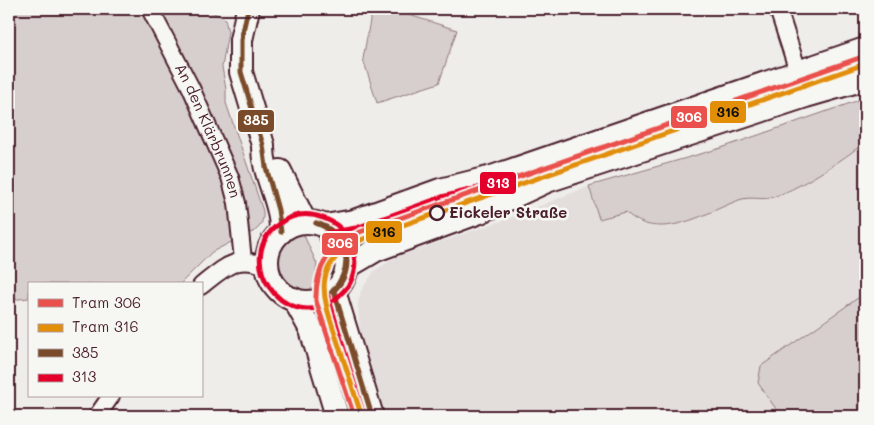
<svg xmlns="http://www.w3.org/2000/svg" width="874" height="425" viewBox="0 0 874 425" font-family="Mali,sans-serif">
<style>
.built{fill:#e3dedc}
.green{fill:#d7cfce;stroke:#90777c}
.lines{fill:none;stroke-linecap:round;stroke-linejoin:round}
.street-casing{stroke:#4a1f2b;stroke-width:20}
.secondary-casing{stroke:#4a1f2b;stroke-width:26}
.street{stroke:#f6f6f2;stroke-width:16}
.secondary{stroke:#f6f6f2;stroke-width:22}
.bus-1-casing{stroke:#f6f6f2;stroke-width:9}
.bus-2-casing{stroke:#f6f6f2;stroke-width:9}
.bus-1{stroke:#7a4b2a;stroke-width:5}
.bus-2{stroke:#e4002b;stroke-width:5}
.tram-1-casing{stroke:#f6f6f2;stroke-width:9}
.tram-2-casing{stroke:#f6f6f2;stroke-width:9}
.tram-1{stroke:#ea504c;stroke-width:5}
.tram-2{stroke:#e28e07;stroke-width:5}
.stop-dot{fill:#f6f6f2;stroke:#4a1f2b;stroke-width:2.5}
.labels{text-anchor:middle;stroke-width:5;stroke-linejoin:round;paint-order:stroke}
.street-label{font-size:15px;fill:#4a1f2b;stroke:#f6f6f2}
.stop-label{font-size:15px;font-weight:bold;fill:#4a1f2b;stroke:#f6f6f2;text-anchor:start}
.line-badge{stroke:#f6f6f2;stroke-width:2}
.badge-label{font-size:14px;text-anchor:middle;font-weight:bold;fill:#fff}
.pale-badge-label{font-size:14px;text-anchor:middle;font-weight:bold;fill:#111}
</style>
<rect width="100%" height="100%" fill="#efedea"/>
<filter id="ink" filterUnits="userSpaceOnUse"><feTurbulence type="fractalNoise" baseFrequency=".02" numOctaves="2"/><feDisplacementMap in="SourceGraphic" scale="10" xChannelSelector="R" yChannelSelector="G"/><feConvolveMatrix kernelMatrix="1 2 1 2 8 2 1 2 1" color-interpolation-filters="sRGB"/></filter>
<g filter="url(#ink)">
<polygon class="built" points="865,142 865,416 386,416 360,333 358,304 361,291 374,271 396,257 510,218 589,186 600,219 626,212 637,222 656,227 686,221 744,198 768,198 829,167"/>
<g class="green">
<path d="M9,9H207L225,19L228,32L222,67L226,89V103L263,211C264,222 260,230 248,234L240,184L237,239L212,252L180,284H29V298L9,300Z"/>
<polygon points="372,9 390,9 457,30 439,83 377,103 363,59"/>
<path d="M865,98V142C846,158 793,193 769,198C760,200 750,196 739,200C705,213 658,244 626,212L599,219L589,186L721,148Z"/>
<polygon points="314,230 327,234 335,241 325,252"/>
<path d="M302,231L317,264L312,293C275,288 266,244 302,231Z"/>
<polygon points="865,293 865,416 781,416 758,383 761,366"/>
</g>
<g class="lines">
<defs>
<g id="street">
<path id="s1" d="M150,9L191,88L230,177L237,203L243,260"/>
<polyline points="778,9 806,96"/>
<path d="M201,286C225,267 237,253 268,267"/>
<polyline points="97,416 111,396"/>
</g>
<g id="secondary">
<path d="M248,9L241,40V72L263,145C262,175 282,201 281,232"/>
<polyline points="280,171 305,222"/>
<circle cx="307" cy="262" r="40"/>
<polyline points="325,226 354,221 440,190 492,177 865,49"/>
<polyline points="347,267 376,250 480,212 547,181 806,96 865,79"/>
<polyline points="334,291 372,416"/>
<polyline points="294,299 311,330 337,416"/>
</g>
</defs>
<use href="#street" class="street-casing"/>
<use href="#secondary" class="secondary-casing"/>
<use href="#street" class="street"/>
<use href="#secondary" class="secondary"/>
<defs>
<g id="bus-1">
<polyline points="248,9 241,40 241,72 263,145 266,167 278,210 281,232"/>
<path d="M316,223C347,231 359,271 332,292"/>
<path d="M316,223C349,236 355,266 332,292"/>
<polyline points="334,291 372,416"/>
</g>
<g id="bus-2">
<polyline points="326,233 356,228 442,197 494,184 865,57"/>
<polyline points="327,293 364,416"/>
<path d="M331,302C283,332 231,258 280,223C293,214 308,212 323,218C350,227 362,258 350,283C346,290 340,294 335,300"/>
</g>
</defs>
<use href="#bus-1" class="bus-1-casing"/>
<use href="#bus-2" class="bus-2-casing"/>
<use href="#bus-1" class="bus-1"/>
<use href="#bus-2" class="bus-2"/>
<defs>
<path id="tram-1" d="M354,416L316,301C315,267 329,246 360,232L865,56"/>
<path id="tram-2" d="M361,414C353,390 346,367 338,343C323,298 308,264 363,239L865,64"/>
</defs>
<use href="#tram-1" class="tram-1-casing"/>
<use href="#tram-2" class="tram-2-casing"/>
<use href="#tram-1" class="tram-1"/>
<use href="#tram-2" class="tram-2"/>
</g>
</g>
<circle class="stop-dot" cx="437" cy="213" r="7"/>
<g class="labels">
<g class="street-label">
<text dy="5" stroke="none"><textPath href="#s1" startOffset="135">An den Klärbrunnen</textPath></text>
</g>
<g class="stop-label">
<text x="449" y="218">Eickeler Straße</text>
</g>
</g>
<g class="line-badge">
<rect x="709" y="100" width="38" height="24" rx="5" fill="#e28e07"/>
<rect x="670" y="105" width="38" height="24" rx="5" fill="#ea504c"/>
<rect x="237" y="109" width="38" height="24" rx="5" fill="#7a4b2a"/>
<rect x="479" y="171" width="38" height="24" rx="5" fill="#e4002b"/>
<rect x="365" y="220" width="38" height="24" rx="5" fill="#e28e07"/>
<rect x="321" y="232" width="38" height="24" rx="5" fill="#ea504c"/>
</g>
<g class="badge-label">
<text x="689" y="122">306</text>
<text x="256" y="125">385</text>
<text x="498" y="188">313</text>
<text x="340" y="248">306</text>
</g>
<g class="pale-badge-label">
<text x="728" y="117">316</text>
<text x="384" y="237">316</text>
</g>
<rect width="874" height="425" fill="none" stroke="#f6f6f2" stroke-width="30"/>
<rect x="15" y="15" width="844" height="395" fill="none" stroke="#4a1f2b" stroke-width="2" filter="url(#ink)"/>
<rect x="28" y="282" width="175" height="115" fill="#f6f6f2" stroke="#b1a0a2"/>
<rect x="38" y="299" width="25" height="8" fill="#ea504c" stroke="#b1a0a2"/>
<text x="72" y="308" font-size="15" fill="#4a1f2b">Tram 306</text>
<rect x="38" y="324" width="25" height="8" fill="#e28e07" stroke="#b1a0a2"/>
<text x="72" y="332" font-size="15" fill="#4a1f2b">Tram 316</text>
<rect x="38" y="349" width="25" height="8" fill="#7a4b2a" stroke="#b1a0a2"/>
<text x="72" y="358" font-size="15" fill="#4a1f2b">385</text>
<rect x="38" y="374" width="25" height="8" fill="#e4002b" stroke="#b1a0a2"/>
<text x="72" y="382" font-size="15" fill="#4a1f2b">313</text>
</svg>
